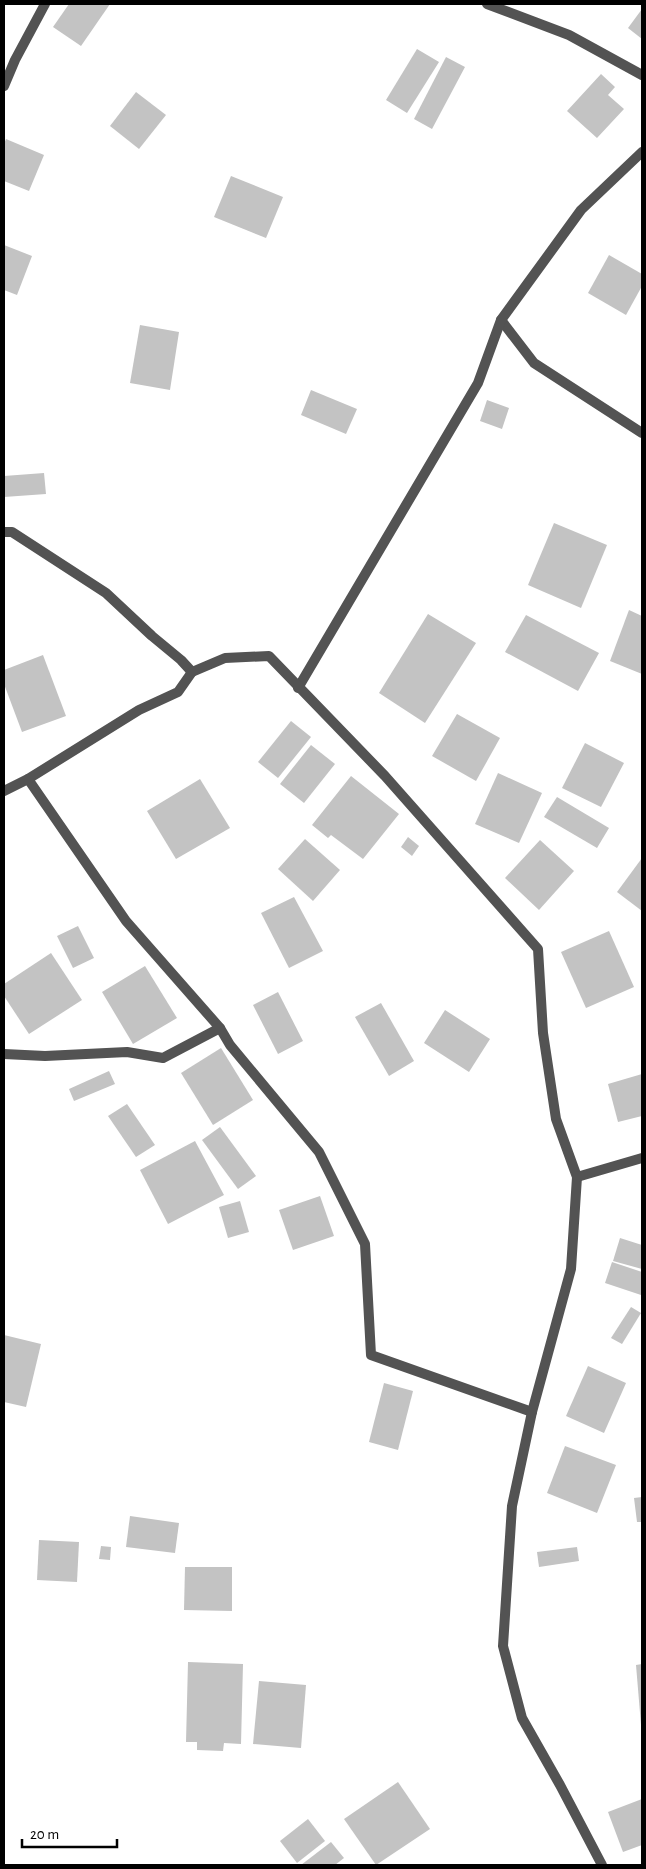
<svg xmlns="http://www.w3.org/2000/svg" width="646" height="1869" viewBox="0 0 646 1869" font-family="'Alegreya Sans',sans-serif">
<style>
.building{fill:#c3c3c3}
.lines{fill:none;stroke-linecap:round;stroke-linejoin:round}
.minor{stroke:#535353;stroke-width:10}
</style>
<rect width="100%" height="100%" fill="#fff"/>
<g class="building">
<polygon points="69,4 110,4 81,46 53,27"/>
<polygon points="642,9 642,39 628,28"/>
<polygon points="417,49 439,62 407,113 386,100"/>
<polygon points="446,57 465,67 432,129 414,119"/>
<polygon points="601,74 615,87 608,95 624,109 597,138 567,111"/>
<polygon points="136,92 166,115 139,149 110,126"/>
<polygon points="6,139 44,155 29,191 4,181 4,144"/>
<polygon points="231,176 283,197 266,238 214,217"/>
<polygon points="4,245 32,256 17,295 4,290"/>
<polygon points="609,255 642,274 642,286 626,315 588,293"/>
<polygon points="140,325 179,332 170,390 130,383"/>
<polygon points="311,390 357,409 346,434 301,415"/>
<polygon points="487,400 509,408 502,429 480,421"/>
<polygon points="44,473 46,494 4,497 4,476"/>
<polygon points="554,523 607,545 581,608 528,585"/>
<polygon points="629,610 642,616 642,674 610,661"/>
<polygon points="428,614 476,643 425,723 379,693"/>
<polygon points="526,615 599,653 578,691 505,652"/>
<polygon points="43,655 66,716 22,732 4,684 4,670"/>
<polygon points="457,714 500,738 476,781 432,756"/>
<polygon points="291,721 311,737 278,778 258,762"/>
<polygon points="585,743 624,763 601,807 562,788"/>
<polygon points="311,745 335,764 304,803 280,784"/>
<polygon points="498,773 542,793 519,843 475,824"/>
<polygon points="351,776 399,814 363,859 331,835 328,838 312,825"/>
<polygon points="200,779 230,828 176,859 147,811"/>
<polygon points="557,797 609,828 597,848 544,817"/>
<polygon points="408,837 419,846 412,856 401,847"/>
<polygon points="305,839 340,870 313,901 278,869"/>
<polygon points="540,840 574,871 539,910 505,878"/>
<polygon points="642,858 642,911 617,892"/>
<polygon points="294,897 323,951 289,968 261,913"/>
<polygon points="78,926 94,958 73,968 57,936"/>
<polygon points="609,931 634,987 586,1008 561,952"/>
<polygon points="51,953 82,1000 29,1034 4,996 4,984"/>
<polygon points="145,966 177,1018 133,1044 102,992"/>
<polygon points="278,992 303,1041 278,1054 253,1005"/>
<polygon points="381,1003 414,1061 389,1076 355,1017"/>
<polygon points="445,1010 490,1039 469,1072 424,1043"/>
<polygon points="221,1048 253,1100 213,1125 181,1073"/>
<polygon points="109,1071 115,1084 74,1101 69,1089"/>
<polygon points="642,1074 642,1116 618,1122 608,1084"/>
<polygon points="127,1104 155,1145 136,1157 108,1116"/>
<polygon points="220,1127 256,1176 238,1189 202,1140"/>
<polygon points="195,1141 224,1195 168,1224 140,1170"/>
<polygon points="320,1196 334,1236 293,1250 279,1210"/>
<polygon points="240,1201 249,1232 228,1238 219,1207"/>
<polygon points="620,1238 642,1245 642,1269 613,1261"/>
<polygon points="612,1262 642,1272 641,1295 605,1283"/>
<polygon points="631,1307 641,1313 622,1344 611,1338"/>
<polygon points="4,1335 41,1344 26,1407 4,1402"/>
<polygon points="588,1366 626,1383 604,1433 566,1416"/>
<polygon points="384,1383 413,1391 398,1450 369,1442"/>
<polygon points="565,1446 616,1465 597,1513 547,1493"/>
<polygon points="642,1497 642,1522 637,1522 634,1498"/>
<polygon points="130,1516 179,1523 175,1553 126,1547"/>
<polygon points="39,1540 79,1542 77,1582 37,1580"/>
<polygon points="101,1546 111,1547 110,1560 99,1559"/>
<polygon points="577,1547 579,1561 539,1567 537,1552"/>
<polygon points="185,1567 232,1567 232,1611 184,1610"/>
<polygon points="188,1662 243,1664 241,1744 224,1743 223,1751 197,1750 197,1742 186,1742"/>
<polygon points="642,1664 642,1725 641,1725 636,1665"/>
<polygon points="259,1681 306,1685 301,1748 253,1744"/>
<polygon points="398,1782 430,1829 376,1865 344,1819"/>
<polygon points="642,1799 642,1845 623,1852 608,1812"/>
<polygon points="308,1819 325,1841 297,1863 280,1841"/>
<polygon points="331,1842 344,1858 335,1865 301,1865"/>
</g>
<g class="lines">
<g class="minor">
<polyline points="487,4 569,35 642,75"/>
<polyline points="4,86 15,60 45,4"/>
<polyline points="501,320 534,363 642,433"/>
<polyline points="4,532 12,532 106,593 152,636 181,660 192,672"/>
<polyline points="298,688 478,383 501,320 581,210 642,152"/>
<polyline points="28,779 126,921 220,1028 230,1045 319,1152 365,1244 371,1355 532,1412"/>
<polyline points="4,791 28,779 139,710 178,692 192,672 225,658 269,656 385,776 538,949 543,1033 556,1119 577,1177 571,1269 532,1412 512,1506 503,1646 522,1718 560,1785 602,1865"/>
<polyline points="4,1054 45,1056 127,1052 163,1058 220,1028"/>
<polyline points="577,1177 642,1158"/>
</g>
</g>
<rect width="646" height="1869" fill="none" stroke="#000000" stroke-width="10"/>
<path d="M22 1839v8h95v-8" fill="none" stroke="#000000" stroke-width="2.5"/>
<text x="30" y="1839" font-size="15" fill="#000000" stroke="#ffffff" stroke-width="4" paint-order="stroke">20 m</text>
</svg>
